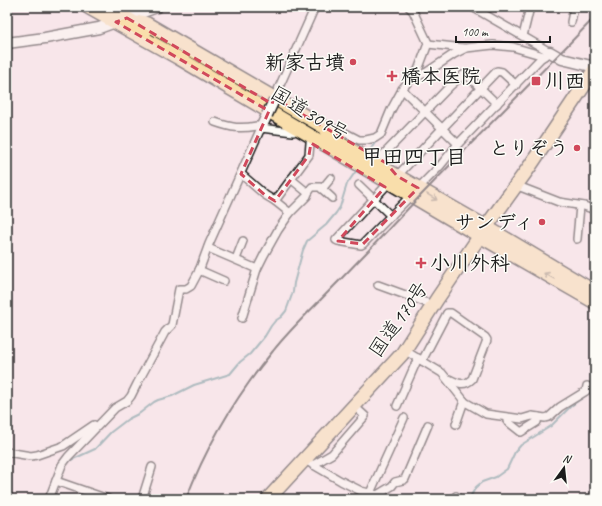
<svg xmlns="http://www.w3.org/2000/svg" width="602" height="506" viewBox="0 0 602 506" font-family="Caveat,'Klee One',sans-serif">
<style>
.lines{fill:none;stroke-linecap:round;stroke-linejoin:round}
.stream{stroke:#59898e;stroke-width:2}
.street-casing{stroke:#1c1c1c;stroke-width:10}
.secondary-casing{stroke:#1c1c1c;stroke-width:13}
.highway-casing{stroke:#1c1c1c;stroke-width:16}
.street{stroke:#fdfcf7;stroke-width:7}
.secondary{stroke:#fdfcf7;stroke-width:10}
.highway{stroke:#f9deab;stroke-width:13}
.rail{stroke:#1c1c1c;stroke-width:2}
.secondary-bridge-casing{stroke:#1c1c1c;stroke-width:13;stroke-linecap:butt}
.secondary-bridge{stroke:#fdfcf7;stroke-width:10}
.oneway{stroke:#96876b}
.marked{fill:none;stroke:#d1495b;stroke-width:3;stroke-dasharray:8 5;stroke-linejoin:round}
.poi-dot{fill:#d1495b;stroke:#fdfcf7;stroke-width:1.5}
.labels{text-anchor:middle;stroke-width:3;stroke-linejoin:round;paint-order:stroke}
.poi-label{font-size:20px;font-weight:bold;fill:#1c1c1c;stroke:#fdfcf7;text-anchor:end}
.street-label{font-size:20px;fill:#1c1c1c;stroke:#fdfcf7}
.neighbourhood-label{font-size:21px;font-weight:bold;fill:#1c1c1c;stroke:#fdfcf7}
</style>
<rect width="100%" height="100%" fill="#f8e6ea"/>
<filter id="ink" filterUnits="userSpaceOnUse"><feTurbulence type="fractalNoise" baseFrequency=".025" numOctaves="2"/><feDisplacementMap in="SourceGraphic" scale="8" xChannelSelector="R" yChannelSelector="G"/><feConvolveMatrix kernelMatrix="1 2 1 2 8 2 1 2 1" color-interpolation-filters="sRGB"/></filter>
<g filter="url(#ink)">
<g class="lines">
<g class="stream">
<polyline points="368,153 377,140"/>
<polyline points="69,461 95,449 111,432 128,419 140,413 154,402 158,400 172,396 194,385 230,374 240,362 250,354 265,336 271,326 275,321 281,317 286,311 293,292 294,283 303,250 307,241 326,225 336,213 340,207 347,184 358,168"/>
<polyline points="469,499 476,487 482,482 496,477 507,469 515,452 521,445 551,426 571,406 595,389"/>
</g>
<defs>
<g id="street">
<polyline points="472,7 550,52"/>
<polyline points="571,22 574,7"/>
<polyline points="523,36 530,7"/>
<polyline points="428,44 464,48"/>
<polyline points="412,79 427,72 454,54 466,48 493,45 513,47 544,56"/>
<polyline points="402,89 458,144"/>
<polyline points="276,94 315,7"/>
<path d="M215,122C232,128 240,129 257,126L261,128L293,132"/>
<polyline points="338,129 359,140 366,140 375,138 381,134 391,110 403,88 418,70 426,49 428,43 413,11 409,7"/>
<polyline points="380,160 383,155 450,86 463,75 467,75 497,104"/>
<polyline points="241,174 265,195 275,201 290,213"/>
<polyline points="397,176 497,71 502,72 516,85"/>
<polyline points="291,179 308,193"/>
<polyline points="359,185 391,216"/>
<polyline points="517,185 523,188 559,202 584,206 595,210"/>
<polyline points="385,187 336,240 338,241 361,245 363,244 440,166 458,144 540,59 550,52"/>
<polyline points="322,189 331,178"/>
<polyline points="275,201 309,155 310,143"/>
<polyline points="577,239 580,206"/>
<polyline points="208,248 257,269"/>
<polyline points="236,259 243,241"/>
<polyline points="199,270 224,281"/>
<polyline points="378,285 433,305"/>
<polyline points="242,318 257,269 264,255 278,230 290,213 307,196 308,193 312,187 320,187 332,198"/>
<polyline points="404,350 442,373 465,402 486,414 522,419 532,416 545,418 549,417 560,407 586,391 587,386"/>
<path d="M422,361L447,313H451L485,337L487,340L472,379C464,387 457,383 449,379"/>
<polyline points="397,406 418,358"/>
<polyline points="507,417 507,421 521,432 537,422 538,417"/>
<polyline points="456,424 464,401"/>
<polyline points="7,452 31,456 37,455 63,446 94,425"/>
<polyline points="305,460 341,481 361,491 394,499"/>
<polyline points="313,465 332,454 365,416 354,406"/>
<polyline points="56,481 108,499"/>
<polyline points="370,493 404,418"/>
<polyline points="377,495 392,486 395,482 403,480 405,479 428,425"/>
<polyline points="49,499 62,465 68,457 115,408 127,401 131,396 137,384 165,332 172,325 179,289 186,289 191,286 199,271 209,244 261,128"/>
<polyline points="142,499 152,467"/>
<polyline points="453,499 456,496"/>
</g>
<g id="secondary">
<polyline points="7,43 45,38 99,28 157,7"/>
<polyline points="550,52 562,59 595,67"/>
<polyline points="261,128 267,115"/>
</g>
<g id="highway">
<polyline points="88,7 179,58 480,236 595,302"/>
<polyline points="109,7 146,30"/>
<polyline points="141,22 147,24 339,136"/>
<polyline points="327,136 486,227 590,289"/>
<polyline points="268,499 402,354 437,299 486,227 530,166 595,69"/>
</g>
</defs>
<use href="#street" class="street-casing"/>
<use href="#secondary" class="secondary-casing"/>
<use href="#highway" class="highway-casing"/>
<use href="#street" class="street"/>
<use href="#secondary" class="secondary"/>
<use href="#highway" class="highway"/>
<path class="rail" d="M186,499C207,445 236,396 273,351C291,328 314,307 334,286C346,274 358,261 370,249C443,170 520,95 595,17"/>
<defs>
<polyline id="secondary-bridge" points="267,115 274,100"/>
</defs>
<use href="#secondary-bridge" class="secondary-bridge-casing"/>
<use href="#secondary-bridge" class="secondary-bridge"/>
</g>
<defs><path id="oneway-shaft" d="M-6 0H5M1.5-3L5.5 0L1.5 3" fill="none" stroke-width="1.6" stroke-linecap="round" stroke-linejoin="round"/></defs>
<g class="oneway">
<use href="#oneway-shaft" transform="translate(432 197) rotate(31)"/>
<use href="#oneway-shaft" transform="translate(549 276) rotate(-151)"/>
</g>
</g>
<path d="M0 0H602V506H0ZM127,18L272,104L274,98L386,163L397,176L418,188L363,244L338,241L385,187L311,143L309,155L275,201L265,195L241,174L269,111L116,22Z" fill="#f8e6ea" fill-opacity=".55" fill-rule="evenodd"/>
<path class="marked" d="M127,18L272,104L274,98L386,163L397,176L418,188L363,244L338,241L385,187L311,143L309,155L275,201L265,195L241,174L269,111L116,22Z"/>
<g class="poi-dot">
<circle cx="353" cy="62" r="4"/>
<path d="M390 70h4v4h4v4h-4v4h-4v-4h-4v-4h4z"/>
<rect x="531" y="76" width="10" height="10" rx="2"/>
<circle cx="577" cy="148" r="4"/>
<circle cx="542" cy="222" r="4"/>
<path d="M419 257h4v4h4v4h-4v4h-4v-4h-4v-4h4z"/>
</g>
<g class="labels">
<g class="poi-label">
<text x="345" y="69">新家古墳</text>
<text x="401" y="83" text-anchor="start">橋本医院</text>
<text x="545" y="88" text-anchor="start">川西</text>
<text x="569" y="155">とりぞう</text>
<text x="534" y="229">サンディ</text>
<text x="430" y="270" text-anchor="start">小川外科</text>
</g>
<g class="street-label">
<text transform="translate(310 113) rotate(31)" y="7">国道309号</text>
<text transform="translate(398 319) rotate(-55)" y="7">国道170号</text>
</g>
<g class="neighbourhood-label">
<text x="414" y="164">甲田四丁目</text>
</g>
</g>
<rect width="602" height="506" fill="none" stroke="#fdfcf7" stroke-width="24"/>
<rect x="12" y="12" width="578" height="482" fill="none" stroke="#1c1c1c" stroke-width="1.5" filter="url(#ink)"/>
<g transform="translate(564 468) rotate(15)" stroke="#fdfcf7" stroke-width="3" paint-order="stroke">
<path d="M0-3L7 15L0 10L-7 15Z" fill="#1c1c1c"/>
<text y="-6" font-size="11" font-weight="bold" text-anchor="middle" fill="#1c1c1c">N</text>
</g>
<path d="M456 36v6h94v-6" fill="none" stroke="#1c1c1c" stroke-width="2"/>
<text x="462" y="36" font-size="12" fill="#1c1c1c" stroke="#fdfcf7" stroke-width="3" paint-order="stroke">100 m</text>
</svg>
